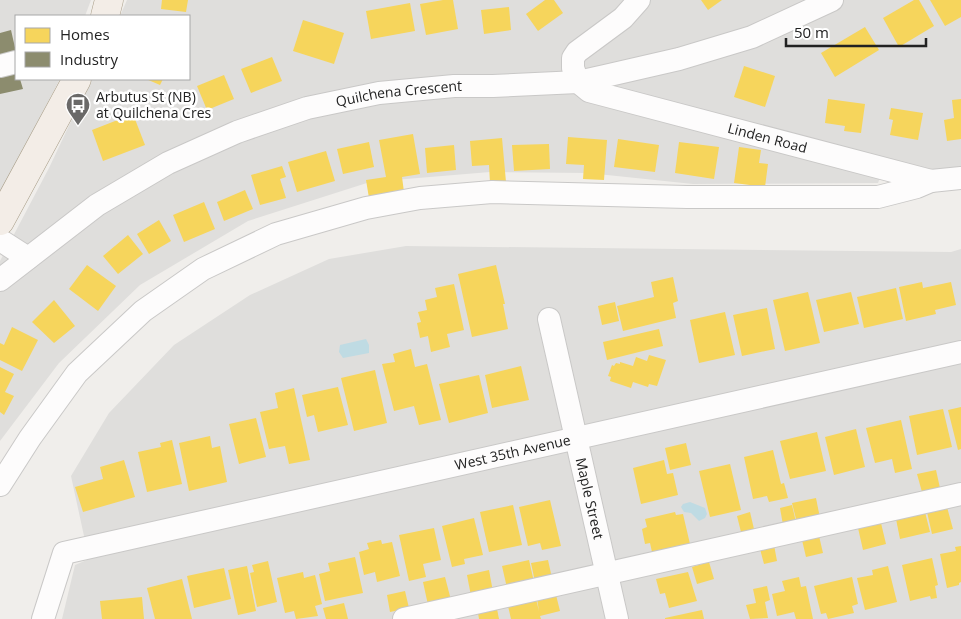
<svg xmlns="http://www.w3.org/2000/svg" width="961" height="619" viewBox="0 0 961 619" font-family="'Open Sans',sans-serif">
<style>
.residential{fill:#dfdedc}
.water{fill:#bfdbe3}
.homes{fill:#f6d55c}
.industry{fill:#8c8c6e}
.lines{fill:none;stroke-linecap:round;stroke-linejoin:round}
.minor-casing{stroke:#c9c8c7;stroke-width:24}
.major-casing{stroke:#a79c86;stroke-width:29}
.minor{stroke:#fdfcfc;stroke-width:22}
.major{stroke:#f3ede7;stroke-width:28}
.labels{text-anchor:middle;stroke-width:5;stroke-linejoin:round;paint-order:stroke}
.street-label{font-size:14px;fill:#222;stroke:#fff}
.poi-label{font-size:14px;fill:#222;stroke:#fff;text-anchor:start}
</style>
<rect width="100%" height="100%" fill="#f0eeeb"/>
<g class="residential">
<polygon points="0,0 91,0 85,16 16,16 16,79 60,79 0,193"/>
<polygon points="127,0 961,0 961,169 935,172 887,158 878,183 693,184 588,173 490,172 370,182 248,221 140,285 59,363 0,441 0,261 49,168 91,79 189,79 189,16 120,16"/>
<polygon points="406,246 951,252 961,249 961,619 62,619 75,565 89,559 71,476 109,413 174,345 250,295 329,259"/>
</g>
<g class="water">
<polygon points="366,339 369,345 369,353 343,358 339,352 340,345"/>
<polygon points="690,502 705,508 707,514 705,518 699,521 691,513 684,512 681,507 683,504"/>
</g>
<g class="homes">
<polygon points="162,0 188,0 186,12 161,9"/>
<polygon points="443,0 453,0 458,29 426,35 420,4"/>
<polygon points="545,0 554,0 563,13 538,31 526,14"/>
<polygon points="701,0 722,0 708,10"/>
<polygon points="914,0 919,0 934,26 899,47 883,18"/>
<polygon points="930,0 961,0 961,17 945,26"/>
<polygon points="410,3 415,31 371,39 366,11"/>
<polygon points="509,7 511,30 484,34 481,10"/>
<polygon points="303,20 344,33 334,64 293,51"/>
<polygon points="865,27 879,50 835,77 821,53"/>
<polygon points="272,57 282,81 251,93 241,69"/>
<polygon points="744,66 775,76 765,107 734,97"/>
<polygon points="224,75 234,99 207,110 197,86"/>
<polygon points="146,79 163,79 160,85"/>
<polygon points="828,99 865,104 861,133 844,131 845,126 825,123"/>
<polygon points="961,99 961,139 947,141 944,120 954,118 952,100"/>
<polygon points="891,108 923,113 918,140 890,135 893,120 889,119"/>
<polygon points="133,114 145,145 103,161 92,130"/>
<polygon points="413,134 420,174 402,177 404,192 369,198 366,180 386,177 379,140"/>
<polygon points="568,137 607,140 604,180 583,179 584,165 566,164"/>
<polygon points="502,138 506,182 490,183 489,165 472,166 470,141"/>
<polygon points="618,139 659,145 655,172 614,167"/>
<polygon points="369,142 374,167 343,174 337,149"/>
<polygon points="679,142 719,147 714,179 675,173"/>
<polygon points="549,144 550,169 514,171 512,145"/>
<polygon points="454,145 456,170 427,173 425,148"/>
<polygon points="739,147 761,150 759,163 768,164 765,187 734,183"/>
<polygon points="326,151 335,181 297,192 288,162"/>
<polygon points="282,166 286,177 280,179 286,198 260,205 251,175"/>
<polygon points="245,190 253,209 224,221 217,202"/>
<polygon points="204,202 215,229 184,242 173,215"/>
<polygon points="159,220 171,241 149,254 137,234"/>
<polygon points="128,235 143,254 118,274 103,256"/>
<polygon points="87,265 116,286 98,311 69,289"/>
<polygon points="496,265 505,304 503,304 508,329 472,337 458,274"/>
<polygon points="673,277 678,301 673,303 676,318 623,331 617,306 654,297 651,282"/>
<polygon points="922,282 923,288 951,282 956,305 935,310 936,314 906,321 899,287"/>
<polygon points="454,284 464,330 447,334 450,347 431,352 428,336 420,338 417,323 421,322 418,312 427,310 425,300 437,297 435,288"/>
<polygon points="896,288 903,319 864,328 857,297"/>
<polygon points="808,292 820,343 785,351 773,300"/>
<polygon points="851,292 859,324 824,332 816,300"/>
<polygon points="54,300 75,326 54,343 32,322"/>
<polygon points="615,302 619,321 602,325 598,306"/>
<polygon points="767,308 775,349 742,356 733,315"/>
<polygon points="725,312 735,355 699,363 690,320"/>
<polygon points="12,327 38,340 22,371 0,360 0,343 4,345"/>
<polygon points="659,329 663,346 607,360 603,342"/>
<polygon points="411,349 415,367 427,364 441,420 419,425 414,406 394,411 382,364 395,362 393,354"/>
<polygon points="649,355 666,360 657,386 649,384 648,387 633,382 631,388 610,381 611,377 608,376 612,365 614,366 616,363 620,364 620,362 633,366 636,357 647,361"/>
<polygon points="521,366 529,400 492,408 485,375"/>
<polygon points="0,367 14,374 5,392 14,396 4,415 0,412"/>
<polygon points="375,370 387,423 354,431 341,378"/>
<polygon points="479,375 488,413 449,423 439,384"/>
<polygon points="338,387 348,425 318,432 314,415 307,417 302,395"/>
<polygon points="294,388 310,460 289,464 285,446 269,449 260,412 278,408 275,393"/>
<polygon points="961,407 961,449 958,450 948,410"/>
<polygon points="943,409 952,447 917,455 909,416"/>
<polygon points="256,418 266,457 239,464 229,424"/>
<polygon points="901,420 912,469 895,473 892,459 875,463 866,428"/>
<polygon points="856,429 865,467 834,475 825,437"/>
<polygon points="817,432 826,471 790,479 780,441"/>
<polygon points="210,436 212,448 220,446 227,482 189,491 179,443"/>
<polygon points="172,440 182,484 147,492 138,452 161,447 160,443"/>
<polygon points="686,443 691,465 670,470 665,448"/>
<polygon points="773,450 781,484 784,483 788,498 769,502 767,496 753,499 744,457"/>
<polygon points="124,460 135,497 83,512 75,487 103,479 100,467"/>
<polygon points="664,460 667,474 673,473 678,495 641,504 633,468"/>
<polygon points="730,464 741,510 710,517 699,471"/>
<polygon points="936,470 940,488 922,492 917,474"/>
<polygon points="816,498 820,518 797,523 792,503"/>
<polygon points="550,500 561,546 542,550 540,543 528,546 519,507"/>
<polygon points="513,505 522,545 489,552 480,512"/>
<polygon points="792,505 796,522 783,525 780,508"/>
<polygon points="947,507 953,529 932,534 927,512"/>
<polygon points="675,512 676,515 683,514 690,544 652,552 650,543 645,544 642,529 647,527 645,519"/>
<polygon points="750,512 754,529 741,532 737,516"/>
<polygon points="925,512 930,532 900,539 896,519"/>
<polygon points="474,518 483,555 464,559 465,564 452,567 442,526"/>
<polygon points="881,523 886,544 863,550 858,528"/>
<polygon points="434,528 441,560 423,564 426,577 409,581 399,535"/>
<polygon points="819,536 823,553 806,557 802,540"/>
<polygon points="381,540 382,544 392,542 400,576 377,582 375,572 364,575 359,552 369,549 367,543"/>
<polygon points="774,545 777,561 764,564 760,549"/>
<polygon points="961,546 961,582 959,583 959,585 947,588 940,554 956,551 955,547"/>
<polygon points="355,557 363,593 325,601 319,574 330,571 328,563"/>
<polygon points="932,558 938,585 935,586 937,598 931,599 930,596 910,601 902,565"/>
<polygon points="529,560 534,582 507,588 502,566"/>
<polygon points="548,560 552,578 535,582 531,563"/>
<polygon points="268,561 277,602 257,607 250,573 254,572 252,565"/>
<polygon points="709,562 714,579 697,584 692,567"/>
<polygon points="247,566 256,611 238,615 228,570"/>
<polygon points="888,566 897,602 865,610 857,578 873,575 872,570"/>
<polygon points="224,568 231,599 194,608 187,576"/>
<polygon points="489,570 493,592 471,596 467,575"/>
<polygon points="303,572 304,578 315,575 322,604 315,606 318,616 296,619 294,611 285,613 277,578"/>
<polygon points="688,572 697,601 669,608 665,593 660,594 656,579"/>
<polygon points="445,577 451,600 428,605 423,582"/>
<polygon points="799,577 801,587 806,586 813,619 796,619 794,612 777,616 772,594 785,591 782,581"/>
<polygon points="852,577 858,604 852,606 854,613 828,619 826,613 821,614 814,586"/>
<polygon points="182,579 192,619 155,619 147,588"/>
<polygon points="767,586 770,600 765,602 768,618 750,619 746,605 756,603 753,589"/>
<polygon points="405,591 409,608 390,612 387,595"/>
<polygon points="556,595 560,611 540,616 541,619 511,619 508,606 536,599 539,611 537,599"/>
<polygon points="142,597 144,619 102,619 100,601"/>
<polygon points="344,603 348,619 326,619 323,608"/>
<polygon points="497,609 499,619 479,619 478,613"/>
<polygon points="702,610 704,619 665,619 665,618"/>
</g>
<g class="industry">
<polygon points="11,30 16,52 0,56 0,33"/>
<polygon points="16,72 16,79 20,79 23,89 0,94 0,76"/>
</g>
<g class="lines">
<defs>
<g id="minor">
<path id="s1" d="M639,0L623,18L577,52L573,58V68L578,82L589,91L931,181L961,178"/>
<polyline points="0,66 16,62"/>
<polyline points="0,240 28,258"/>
<path id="s2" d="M0,280L97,205L168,163L237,132L307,108L379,93L454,86H493L578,82L605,76L679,59L752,37L832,0"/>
<path id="s3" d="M549,319L617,619"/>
<polyline points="0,485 30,438 77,373 143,311 203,269 276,234 366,208 420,198 492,192 687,197 878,197 917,187 931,181"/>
<path id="s4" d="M43,619L64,553L961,352"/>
<polyline points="404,619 961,494"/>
</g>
<g id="major">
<polyline points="105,16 109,0"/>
<polyline points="0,221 77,79"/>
</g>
</defs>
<use href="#minor" class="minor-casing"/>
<use href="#major" class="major-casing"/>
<use href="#minor" class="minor"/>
<use href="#major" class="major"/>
</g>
<defs>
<symbol id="bus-pin" viewBox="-11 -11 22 30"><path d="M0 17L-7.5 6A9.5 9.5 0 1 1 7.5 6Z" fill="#6a6968" stroke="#fff"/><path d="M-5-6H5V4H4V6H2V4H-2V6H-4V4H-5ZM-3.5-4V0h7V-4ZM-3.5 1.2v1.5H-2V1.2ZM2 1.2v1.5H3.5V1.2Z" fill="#fff"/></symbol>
</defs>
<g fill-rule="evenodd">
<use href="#bus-pin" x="64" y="91" width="28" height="38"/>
</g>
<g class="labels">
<g class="street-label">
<text dy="5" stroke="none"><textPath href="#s2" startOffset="448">Quilchena Crescent</textPath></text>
<text dy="5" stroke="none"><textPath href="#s1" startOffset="312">Linden Road</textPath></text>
<text dy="5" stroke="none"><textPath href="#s4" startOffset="529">West 35th Avenue</textPath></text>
<text dy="5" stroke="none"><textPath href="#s3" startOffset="184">Maple Street</textPath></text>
</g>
<g class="poi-label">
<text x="96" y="102">Arbutus St (NB)<tspan x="96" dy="16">at Quilchena Cres</tspan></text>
</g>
</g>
<rect x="15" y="15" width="175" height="65" fill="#ffffff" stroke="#a7a7a7"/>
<rect x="25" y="28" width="25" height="15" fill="#f6d55c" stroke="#a7a7a7"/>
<text x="60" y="40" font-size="15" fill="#222222">Homes</text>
<rect x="25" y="52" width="25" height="15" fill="#8c8c6e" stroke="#a7a7a7"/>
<text x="60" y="65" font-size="15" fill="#222222">Industry</text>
<path d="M786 38v8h140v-8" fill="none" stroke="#222222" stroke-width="2.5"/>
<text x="794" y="38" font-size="15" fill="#222222" stroke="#ffffff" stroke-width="4" paint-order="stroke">50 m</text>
</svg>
